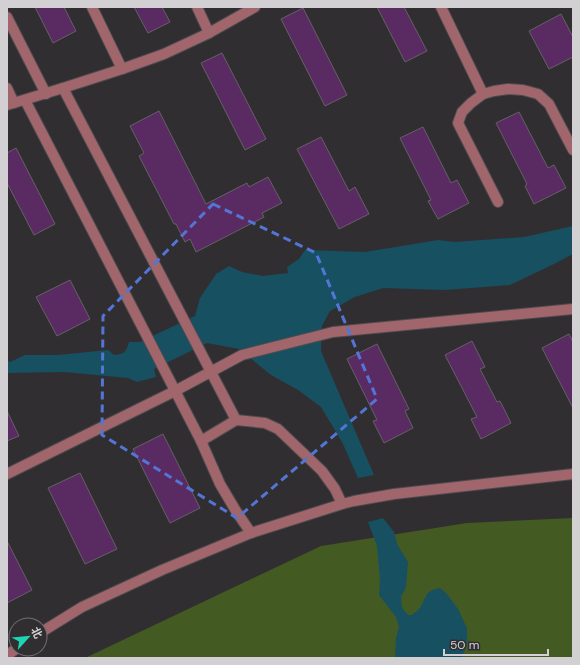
<svg xmlns="http://www.w3.org/2000/svg" width="580" height="665" viewBox="0 0 580 665" font-family="'DM Sans','Noto Sans SC',sans-serif">
<style>
.green{fill:#435a22}
.water{fill:#165061}
.building{fill:#5a2b63;stroke:#646165}
.lines{fill:none;stroke-linecap:round;stroke-linejoin:round}
.minor-casing{stroke:#4e4b4e;stroke-width:12}
.minor{stroke:#a0666c;stroke-width:10}
.marked{fill:none;stroke:#5375d6;stroke-width:3;stroke-dasharray:8 5;stroke-linejoin:round}
</style>
<rect width="100%" height="100%" fill="#312e31"/>
<polygon class="green" points="573,518 573,658 85,658 321,546 467,523"/>
<g class="water">
<path d="M573,226V254L556,263L510,285L445,290L383,288L355,297L330,311L322,326L321,351L374,475L358,478L342,442L321,407L298,390L271,375L239,349L207,343L154,369L156,377L137,382L128,378L64,372L7,373V360L10,362L25,355H58L108,350L114,355C125,354 126,352 129,342H140L195,316L200,298L216,274L229,266L242,272L263,276L288,273L287,267L299,259L305,250L365,252L438,240L454,242L524,237Z"/>
<path d="M383,518L394,532L398,546L408,562L406,587L401,597L402,608L408,615H412C415,613 418,610 420,608C427,597 424,591 440,588L447,594L458,609L467,628V644L462,658H395L396,638L399,627L396,617L379,595L380,579L377,546L368,522Z"/>
</g>
<g class="building">
<polygon points="35,7 64,7 76,31 53,43"/>
<polygon points="134,7 162,7 170,22 148,33"/>
<polygon points="377,7 404,7 427,51 405,62"/>
<polygon points="303,8 347,95 325,106 281,19"/>
<polygon points="561,14 573,37 573,57 549,69 529,31"/>
<polygon points="222,53 266,139 245,150 201,63"/>
<polygon points="159,111 206,204 247,183 249,187 268,177 282,203 262,213 264,217 196,252 190,239 185,242 176,224 174,224 139,156 144,153 130,126"/>
<polygon points="519,112 548,168 554,165 566,188 534,204 525,186 527,184 496,123"/>
<polygon points="423,127 451,183 457,180 469,203 438,219 428,201 431,200 400,138"/>
<polygon points="321,137 349,191 355,187 369,214 339,229 297,149"/>
<polygon points="16,148 55,224 34,235 7,183 7,153"/>
<polygon points="70,280 90,319 57,336 36,297"/>
<polygon points="569,334 573,342 573,408 542,348"/>
<polygon points="472,341 485,367 480,369 497,402 500,401 511,423 481,439 471,419 477,417 445,355"/>
<polygon points="377,344 409,409 405,411 413,428 384,443 373,421 377,420 347,359"/>
<polygon points="7,411 19,436 7,441"/>
<polygon points="163,434 200,508 170,523 133,449"/>
<polygon points="80,473 117,549 85,564 48,488"/>
<polygon points="7,541 32,590 7,603"/>
</g>
<g class="lines">
<defs>
<g id="minor">
<polyline points="92,7 122,69"/>
<polyline points="197,7 209,33"/>
<polyline points="441,7 483,94"/>
<polyline points="7,17 46,94"/>
<polyline points="7,88 14,103"/>
<polyline points="63,88 236,420"/>
<polyline points="25,100 201,441"/>
<polyline points="7,105 63,88 122,69 164,54 209,33 255,7"/>
<polyline points="498,202 458,123 462,112 471,103 483,94 494,91 508,89 523,90 538,94 549,104 573,150"/>
<polyline points="7,474 175,391 242,355 333,332 573,309"/>
<polyline points="251,533 236,511 220,484 201,441 236,420 265,423 278,429 322,471 335,489 342,504"/>
<polyline points="40,633 82,607 162,570 251,533 342,504 354,501 394,494 573,474"/>
<polyline points="7,655 16,649"/>
</g>
</defs>
<use href="#minor" class="minor-casing"/>
<use href="#minor" class="minor"/>
</g>
<path class="marked" d="M213,204L316,253L377,399L237,518L102,435L103,316Z"/>
<rect width="580" height="665" fill="none" stroke="#d2d0d2" stroke-width="16"/>
<g transform="translate(28 637) rotate(63)"><circle r="19" fill="#312e31" stroke="#716f71"/>
<path d="M0-3L7 15L0 10L-7 15Z" fill="#1dd5b1"/>
<text y="-6" font-size="11" font-weight="bold" text-anchor="middle" fill="#d2d0d2">北</text>
</g>
<path d="M444 649v6h104v-6" fill="none" stroke="#d2d0d2" stroke-width="2"/>
<text x="450" y="649" font-size="12" fill="#d2d0d2" stroke="#312e31" stroke-width="3" paint-order="stroke">50 m</text>
</svg>
